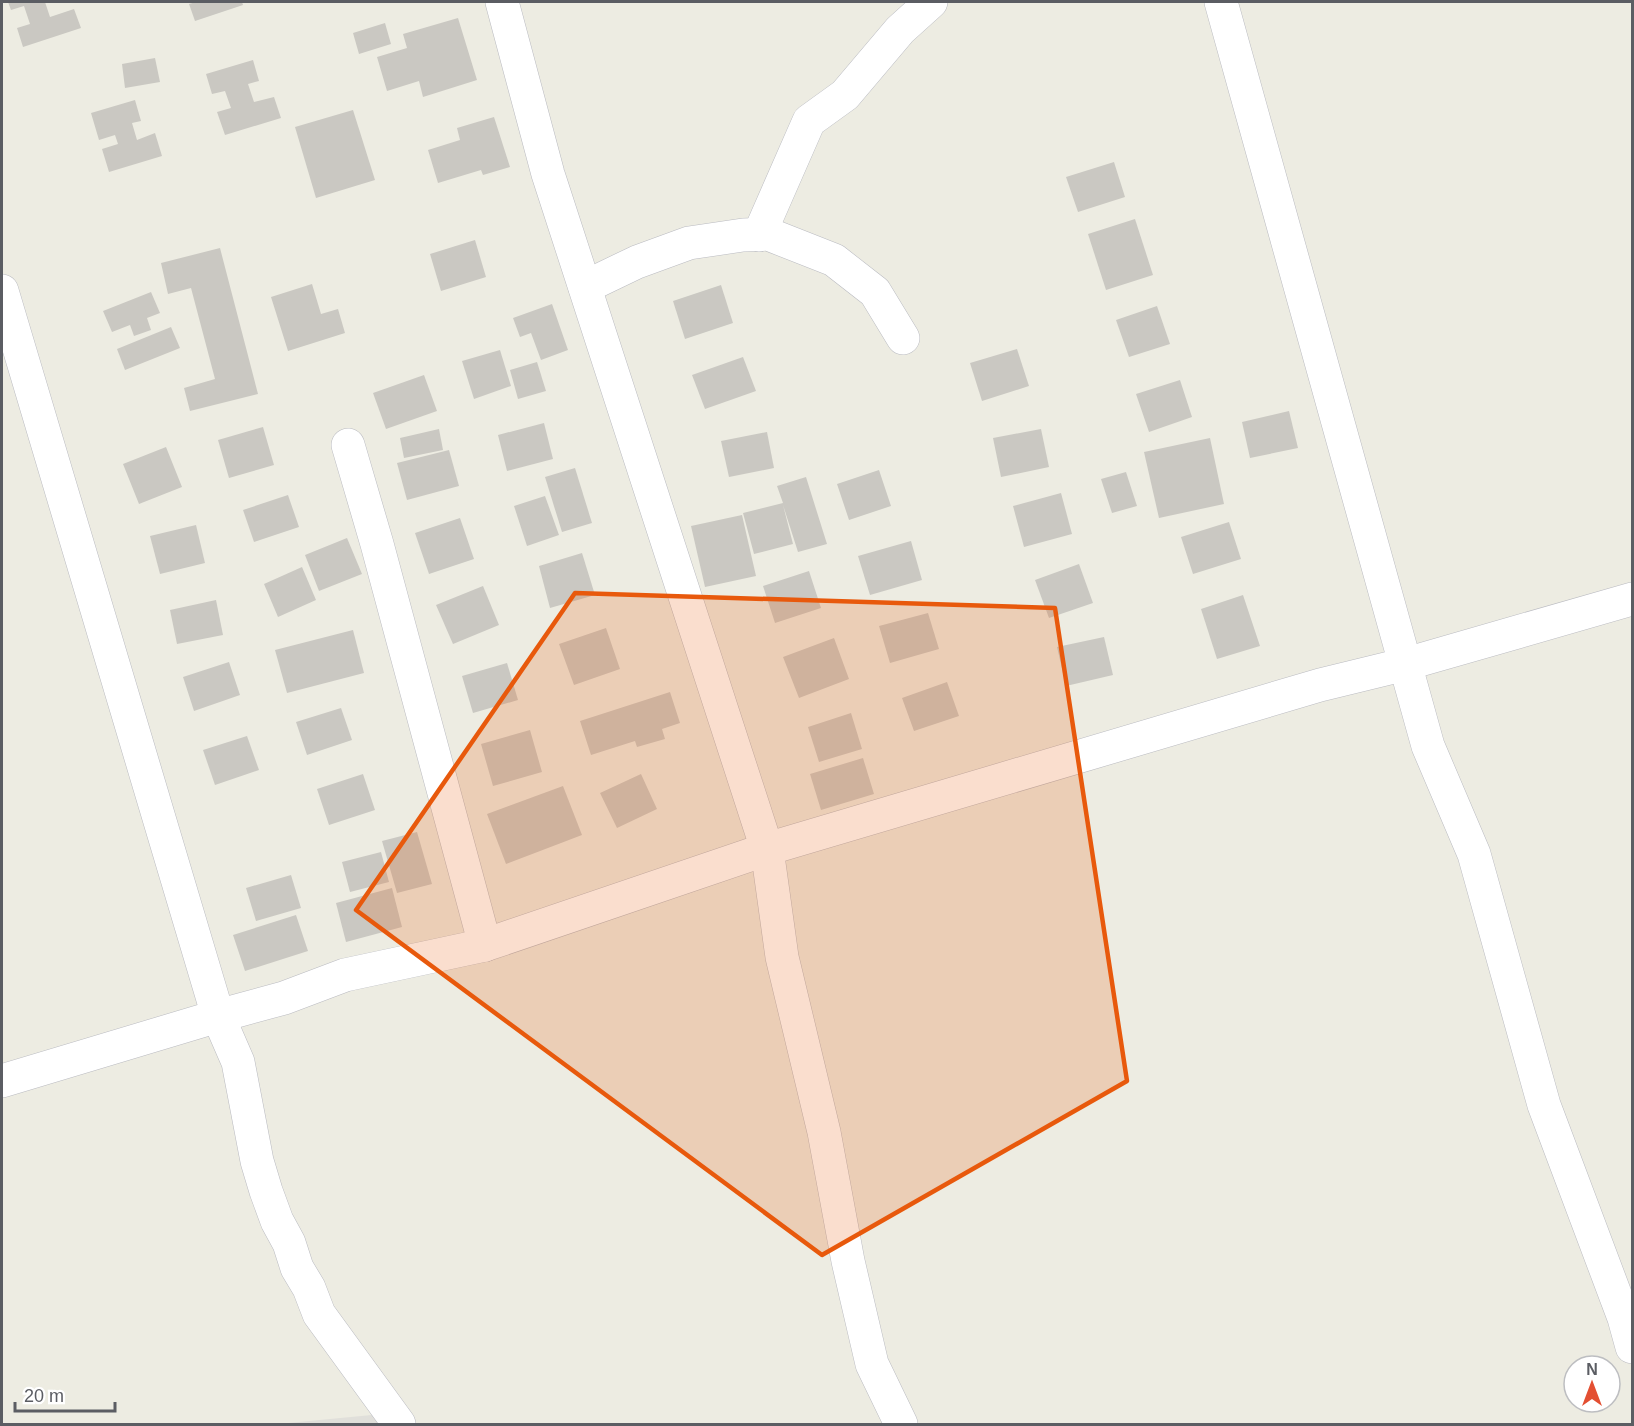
<svg xmlns="http://www.w3.org/2000/svg" width="1634" height="1426" viewBox="0 0 1634 1426" font-family="Helvetica,sans-serif">
<style>
.industrial{fill:#e0dfda}
.building{fill:#cac8c2}
.lines{fill:none;stroke-linecap:round;stroke-linejoin:round}
.street-casing{stroke:#babbc1;stroke-width:34}
.street{stroke:#fff;stroke-width:33}
.marked{fill:#e8590c;fill-opacity:0.2;stroke:#e8590c;stroke-width:4.5;stroke-linejoin:round}
</style>
<rect width="100%" height="100%" fill="#edece2"/>
<polygon class="industrial" points="382,1414 385,1424 278,1424"/>
<g class="building">
<polygon points="8,2 45,2 50,17 74,9 81,28 23,47 17,28 30,24 24,6 11,10"/>
<polygon points="196,2 242,2 243,5 195,21 189,4"/>
<polygon points="458,18 477,80 423,97 419,81 387,91 377,57 407,48 403,34"/>
<polygon points="385,23 391,44 359,54 353,33"/>
<polygon points="155,58 160,82 125,88 122,64"/>
<polygon points="253,60 259,81 248,84 254,102 274,97 281,118 225,135 217,112 231,108 225,91 212,94 206,74"/>
<polygon points="135,100 141,121 132,123 137,140 155,133 162,156 109,172 102,149 118,144 115,135 99,140 91,113"/>
<polygon points="353,110 375,180 316,198 295,127"/>
<polygon points="494,117 510,167 483,175 481,170 438,183 428,150 460,140 457,128"/>
<polygon points="1114,162 1125,197 1078,212 1066,177"/>
<polygon points="1135,219 1153,275 1106,290 1088,234"/>
<polygon points="475,240 486,277 441,291 430,254"/>
<polygon points="220,248 258,394 190,411 184,388 215,379 191,288 168,294 161,263"/>
<polygon points="312,284 321,314 338,309 345,333 288,351 271,297"/>
<polygon points="721,285 733,323 685,339 673,301"/>
<polygon points="151,292 160,313 147,318 151,330 134,336 130,325 112,332 103,311"/>
<polygon points="552,304 568,350 541,360 531,333 520,337 513,318"/>
<polygon points="1157,306 1170,344 1129,357 1116,320"/>
<polygon points="171,327 180,348 125,370 117,349"/>
<polygon points="1017,349 1029,386 982,401 970,363"/>
<polygon points="500,350 511,386 474,399 462,361"/>
<polygon points="743,357 756,391 705,409 692,375"/>
<polygon points="537,362 546,391 518,399 510,370"/>
<polygon points="424,375 437,411 386,429 373,393"/>
<polygon points="1180,380 1192,417 1149,432 1136,394"/>
<polygon points="1289,411 1298,448 1250,458 1242,422"/>
<polygon points="544,423 553,459 507,471 498,435"/>
<polygon points="263,427 274,465 229,478 218,440"/>
<polygon points="439,429 443,450 404,458 400,438"/>
<polygon points="1041,429 1049,467 1001,477 993,438"/>
<polygon points="767,432 774,468 729,477 721,441"/>
<polygon points="1210,438 1224,504 1159,518 1144,452"/>
<polygon points="166,447 182,487 139,504 123,464"/>
<polygon points="449,450 459,486 407,500 397,463"/>
<polygon points="575,468 592,523 562,532 545,477"/>
<polygon points="879,470 891,506 849,520 837,484"/>
<polygon points="1126,472 1137,506 1112,513 1101,479"/>
<polygon points="806,477 827,544 798,552 783,505 793,544 754,554 743,513 783,503 777,486"/>
<polygon points="1061,493 1072,534 1024,547 1013,506"/>
<polygon points="288,495 299,527 254,542 243,510"/>
<polygon points="545,496 559,535 527,546 514,506"/>
<polygon points="742,515 756,576 705,587 691,526"/>
<polygon points="460,518 474,559 429,574 415,533"/>
<polygon points="1229,522 1241,559 1193,574 1181,537"/>
<polygon points="196,525 205,563 160,574 150,536"/>
<polygon points="347,538 362,574 319,591 305,555"/>
<polygon points="911,541 922,580 870,595 858,556"/>
<polygon points="582,553 595,595 550,608 539,566"/>
<polygon points="1079,564 1093,603 1049,618 1035,580"/>
<polygon points="302,567 316,600 278,617 264,584"/>
<polygon points="809,571 821,608 775,623 763,586"/>
<polygon points="483,586 499,625 453,644 436,605"/>
<polygon points="1243,595 1260,646 1217,659 1201,609"/>
<polygon points="216,600 223,635 177,644 170,610"/>
<polygon points="928,613 939,649 890,663 879,626"/>
<polygon points="606,628 620,669 574,685 559,644"/>
<polygon points="353,630 364,673 287,693 275,650"/>
<polygon points="1104,637 1113,675 1066,686 1057,647"/>
<polygon points="834,638 849,679 799,698 783,657"/>
<polygon points="229,662 240,695 194,711 183,677"/>
<polygon points="507,663 518,700 473,713 462,676"/>
<polygon points="947,682 959,716 914,731 902,698"/>
<polygon points="670,692 680,723 662,729 665,739 637,747 635,741 591,755 580,721"/>
<polygon points="341,708 352,740 307,755 296,722"/>
<polygon points="851,713 862,749 819,762 808,727"/>
<polygon points="530,730 542,772 493,786 481,744"/>
<polygon points="247,736 259,770 215,785 203,750"/>
<polygon points="863,758 874,794 821,810 810,774"/>
<polygon points="363,774 375,810 329,825 317,789"/>
<polygon points="641,774 657,809 617,828 600,793"/>
<polygon points="563,786 582,835 506,864 487,814"/>
<polygon points="417,832 432,884 397,893 382,841"/>
<polygon points="381,852 389,882 350,892 342,862"/>
<polygon points="291,875 301,908 256,921 246,888"/>
<polygon points="392,888 402,927 346,942 336,903"/>
<polygon points="296,915 308,951 245,971 233,935"/>
</g>
<g class="lines">
<defs>
<g id="street">
<polyline points="502,2 548,174 767,849 782,957 824,1132 848,1261 872,1364 901,1424"/>
<polyline points="1221,2 1428,746 1474,854 1544,1105 1624,1318 1632,1347"/>
<polyline points="759,235 809,121 845,95 900,30 931,2"/>
<polyline points="585,287 637,262 689,243 743,235 768,234 834,260 875,292 903,338"/>
<polyline points="2,291 218,1016 2,1081"/>
<polyline points="348,445 377,544 485,945"/>
<polyline points="399,1424 319,1314 309,1288 297,1268 289,1243 277,1221 266,1191 257,1161 238,1062 218,1016 284,998 345,975 485,945 767,849 1320,685 1406,664 1632,599"/>
</g>
</defs>
<use href="#street" class="street-casing"/>
<use href="#street" class="street"/>
</g>
<path class="marked" d="M575,593L1055,608L1127,1081L822,1255L356,910Z"/>
<rect width="1634" height="1426" fill="none" stroke="#5b5d63" stroke-width="6"/>
<g transform="translate(1592 1384)"><circle r="28" fill="#ffffff" stroke="#bdbec1" stroke-width="1.5"/>
<path d="M0-4.5L10 22L0 15L-10 22Z" fill="#e34f32"/>
<text y="-9" font-size="16" font-weight="bold" text-anchor="middle" fill="#5b5d63">N</text>
</g>
<path d="M15 1402v9h100v-9" fill="none" stroke="#5b5d63" stroke-width="3"/>
<text x="24" y="1402" font-size="18" fill="#5b5d63" stroke="#ffffff" stroke-width="4.5" paint-order="stroke">20 m</text>
</svg>
